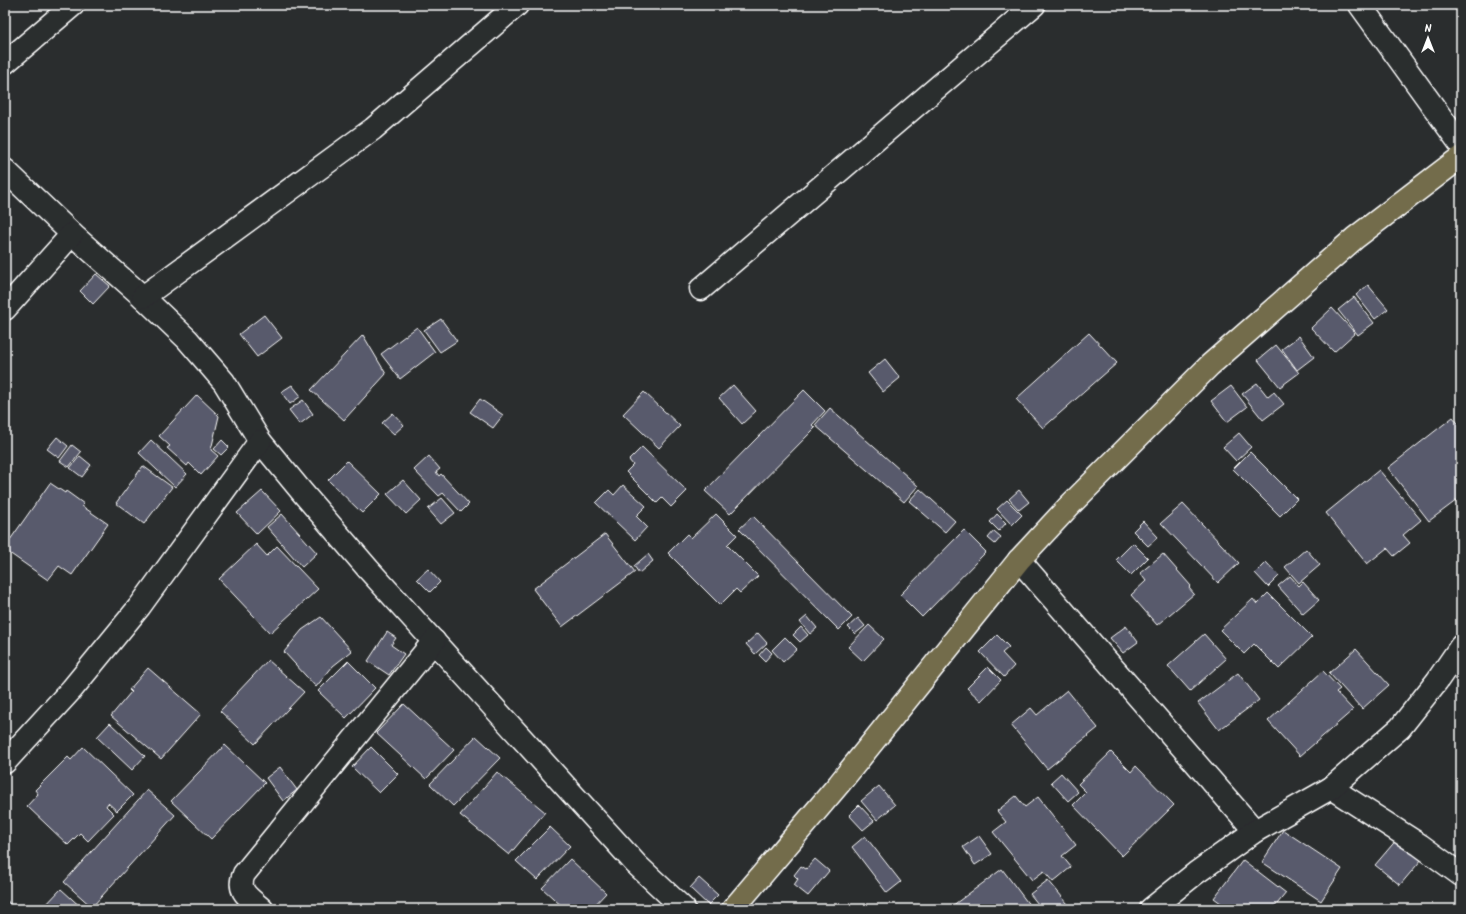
<svg xmlns="http://www.w3.org/2000/svg" width="1466" height="914" viewBox="0 0 1466 914" font-family="Kalam,sans-serif">
<style>
.building{fill:#595a6c;stroke:#fff}
.lines{fill:none;stroke-linecap:round;stroke-linejoin:round}
.minor-casing{stroke:#fff;stroke-width:25}
.major-casing{stroke:#fff;stroke-width:25}
.minor{stroke:#2a2d2e;stroke-width:22}
.major{stroke:#736c4b;stroke-width:22}
</style>
<rect width="100%" height="100%" fill="#2a2d2e"/>
<filter id="ink" filterUnits="userSpaceOnUse"><feTurbulence type="fractalNoise" baseFrequency=".025" numOctaves="2"/><feDisplacementMap in="SourceGraphic" scale="8" xChannelSelector="R" yChannelSelector="G"/><feConvolveMatrix kernelMatrix="1 2 1 2 8 2 1 2 1" color-interpolation-filters="sRGB"/></filter>
<g filter="url(#ink)">
<g class="building">
<polygon points="96,274 110,286 93,304 80,291"/>
<polygon points="1368,285 1388,309 1375,319 1356,295"/>
<polygon points="1354,297 1374,323 1358,335 1338,310"/>
<polygon points="1332,308 1355,333 1334,352 1311,328"/>
<polygon points="264,315 282,338 257,357 239,334"/>
<polygon points="441,319 457,341 440,352 424,330"/>
<polygon points="417,327 435,352 400,379 381,354"/>
<polygon points="1089,333 1117,363 1043,428 1016,399"/>
<polygon points="363,335 386,374 344,420 311,390"/>
<polygon points="1299,336 1314,357 1297,370 1282,349"/>
<polygon points="1276,345 1299,373 1280,387 1258,360"/>
<polygon points="885,359 900,378 883,392 868,373"/>
<polygon points="1257,383 1268,397 1274,392 1284,404 1263,420 1242,394"/>
<polygon points="292,385 301,396 290,404 281,392"/>
<polygon points="733,385 756,411 742,424 719,398"/>
<polygon points="1231,386 1247,407 1227,422 1211,401"/>
<polygon points="804,390 825,411 812,425 815,428 730,514 705,491"/>
<polygon points="644,392 680,426 659,448 623,414"/>
<polygon points="197,395 219,416 211,450 218,456 201,475 189,463 187,466 167,448 170,446 159,436"/>
<polygon points="480,399 503,415 493,428 470,412"/>
<polygon points="303,400 313,414 300,424 289,410"/>
<polygon points="830,408 918,486 904,502 815,425"/>
<polygon points="393,413 404,425 394,434 382,423"/>
<polygon points="1453,417 1461,427 1461,497 1429,521 1388,468"/>
<polygon points="1239,433 1251,447 1236,461 1223,447"/>
<polygon points="57,437 68,446 59,458 47,449"/>
<polygon points="151,440 187,474 175,487 139,453"/>
<polygon points="222,440 229,447 221,455 214,449"/>
<polygon points="72,445 81,452 69,467 60,461"/>
<polygon points="642,447 687,491 671,507 662,498 657,503 626,472 633,465 629,460"/>
<polygon points="1250,452 1297,499 1280,516 1233,469"/>
<polygon points="80,456 91,465 82,477 70,468"/>
<polygon points="429,456 440,469 436,472 439,476 441,474 469,504 461,512 443,493 439,496 414,470"/>
<polygon points="347,461 381,494 362,513 328,480"/>
<polygon points="143,466 172,487 144,524 116,503"/>
<polygon points="1379,470 1421,520 1403,535 1410,543 1394,556 1387,548 1367,564 1326,513"/>
<polygon points="403,480 421,500 406,514 387,494"/>
<polygon points="50,483 65,493 66,491 84,504 82,506 108,524 72,575 59,566 48,580 5,550 5,547"/>
<polygon points="623,485 646,506 636,516 647,527 635,540 596,503 609,490 614,495"/>
<polygon points="920,489 955,521 945,532 909,501"/>
<polygon points="1019,490 1029,502 1019,510 1009,499"/>
<polygon points="262,491 281,511 257,534 237,513"/>
<polygon points="442,498 455,513 441,524 428,509"/>
<polygon points="1007,500 1022,515 1012,525 997,509"/>
<polygon points="1183,504 1239,563 1218,583 1161,523"/>
<polygon points="282,514 317,553 302,567 267,527"/>
<polygon points="716,514 737,535 727,545 758,576 740,593 736,589 720,605 668,553 687,534 691,538"/>
<polygon points="997,514 1006,523 999,531 990,522"/>
<polygon points="753,516 852,617 839,630 739,529"/>
<polygon points="1143,521 1158,537 1148,546 1133,531"/>
<polygon points="964,530 986,552 922,617 900,595"/>
<polygon points="994,531 1001,537 995,544 988,538"/>
<polygon points="605,534 635,572 562,627 533,589"/>
<polygon points="1133,543 1148,558 1131,575 1116,560"/>
<polygon points="256,544 267,556 277,546 318,589 270,633 219,579"/>
<polygon points="1306,549 1320,565 1299,583 1285,567"/>
<polygon points="648,554 653,561 639,573 634,566"/>
<polygon points="1163,554 1191,586 1189,588 1194,594 1157,625 1131,595 1146,581 1140,573"/>
<polygon points="1266,562 1279,576 1268,587 1255,573"/>
<polygon points="428,569 440,582 430,592 417,579"/>
<polygon points="1290,576 1299,586 1303,582 1319,600 1303,614 1278,586"/>
<polygon points="1268,593 1312,637 1279,669 1254,644 1244,654 1220,630 1253,599 1257,604"/>
<polygon points="807,616 817,628 810,634 800,622"/>
<polygon points="321,617 352,651 333,666 316,687 284,652 302,630"/>
<polygon points="858,618 865,626 855,634 848,627"/>
<polygon points="869,625 884,639 863,661 848,647"/>
<polygon points="1126,626 1138,642 1123,653 1110,638"/>
<polygon points="801,627 808,635 800,642 793,635"/>
<polygon points="387,632 396,638 391,645 404,654 389,675 368,661"/>
<polygon points="758,633 767,643 755,654 746,644"/>
<polygon points="1204,634 1226,659 1190,691 1168,666"/>
<polygon points="997,635 1009,647 1002,653 1014,666 1004,677 980,652"/>
<polygon points="785,637 797,649 783,662 772,650"/>
<polygon points="766,647 772,653 765,661 759,655"/>
<polygon points="1356,649 1389,685 1362,709 1329,673"/>
<polygon points="268,660 304,692 255,744 220,711"/>
<polygon points="348,661 375,688 346,718 318,691"/>
<polygon points="988,667 1001,680 981,701 967,688"/>
<polygon points="148,668 201,714 161,759 111,716 131,692 129,690"/>
<polygon points="1323,671 1340,689 1336,692 1353,710 1300,756 1268,721"/>
<polygon points="1238,673 1259,700 1219,730 1198,703"/>
<polygon points="1067,690 1098,728 1047,769 1011,725 1031,708 1037,715"/>
<polygon points="404,704 454,750 426,779 376,733"/>
<polygon points="110,723 145,756 132,770 97,737"/>
<polygon points="476,736 500,758 453,806 430,784"/>
<polygon points="225,745 265,783 211,839 171,801"/>
<polygon points="83,747 133,795 117,811 108,803 106,806 114,814 88,841 80,833 68,845 27,806 38,794 35,790 68,757 71,760"/>
<polygon points="371,747 398,774 379,793 352,767"/>
<polygon points="1111,752 1131,772 1136,766 1174,805 1122,856 1073,805 1086,792 1078,784"/>
<polygon points="280,767 297,790 283,801 266,778"/>
<polygon points="497,772 545,812 509,855 460,815"/>
<polygon points="1061,773 1078,792 1068,801 1051,782"/>
<polygon points="879,786 895,805 877,820 861,801"/>
<polygon points="147,790 175,815 92,907 64,882"/>
<polygon points="1016,796 1025,807 1038,797 1076,845 1062,856 1071,867 1053,882 1044,871 1032,880 993,832 1006,822 997,811"/>
<polygon points="859,805 874,821 863,830 849,815"/>
<polygon points="550,827 570,846 537,880 516,861"/>
<polygon points="1283,830 1342,869 1321,901 1262,862"/>
<polygon points="865,836 901,882 887,893 852,847"/>
<polygon points="979,836 992,854 975,865 963,847"/>
<polygon points="1398,838 1422,859 1400,885 1375,865"/>
<polygon points="570,859 606,893 591,909 565,909 542,888"/>
<polygon points="815,859 829,871 808,896 794,885 798,879 794,875 801,866 806,869"/>
<polygon points="1243,860 1286,893 1273,909 1229,909 1214,898"/>
<polygon points="1002,869 1030,906 1026,909 948,909"/>
<polygon points="699,878 718,895 708,905 690,888"/>
<polygon points="1048,880 1072,909 1042,909 1030,894"/>
<polygon points="61,889 83,909 42,909"/>
<polygon points="5,898 14,909 5,909"/>
</g>
<g class="lines">
<defs>
<g id="minor">
<polyline points="1360,5 1461,145"/>
<polyline points="5,63 73,5"/>
<polyline points="5,170 72,234 143,297 187,339 224,382 260,441 302,492 369,570 636,864 684,909"/>
<polyline points="701,289 1034,5"/>
<polyline points="143,297 373,129 517,5"/>
<polyline points="5,309 72,234"/>
<polyline points="1019,560 1255,831"/>
<polyline points="5,762 72,689 140,606 260,441"/>
<polyline points="1331,788 1420,845 1461,875"/>
<path d="M262,909C250,898 236,892 244,874L434,641"/>
<polyline points="1151,909 1196,873 1255,831 1331,788 1400,728 1437,681 1461,646"/>
</g>
<polyline id="major" points="733,909 839,784 1019,560 1071,504 1210,365 1355,238 1461,157"/>
</defs>
<use href="#minor" class="minor-casing"/>
<use href="#major" class="major-casing"/>
<use href="#minor" class="minor"/>
<use href="#major" class="major"/>
</g>
</g>
<rect width="1466" height="914" fill="none" stroke="#2a2d2e" stroke-width="20"/>
<rect x="10" y="10" width="1446" height="894" fill="none" stroke="#fff" stroke-width="1.5" filter="url(#ink)"/>
<g transform="translate(1428 38)" stroke="#2a2d2e" stroke-width="3" paint-order="stroke">
<path d="M0-3L7 15L0 10L-7 15Z" fill="#ffffff"/>
<text y="-6" font-size="11" font-weight="bold" text-anchor="middle" fill="#ffffff">N</text>
</g>
</svg>
